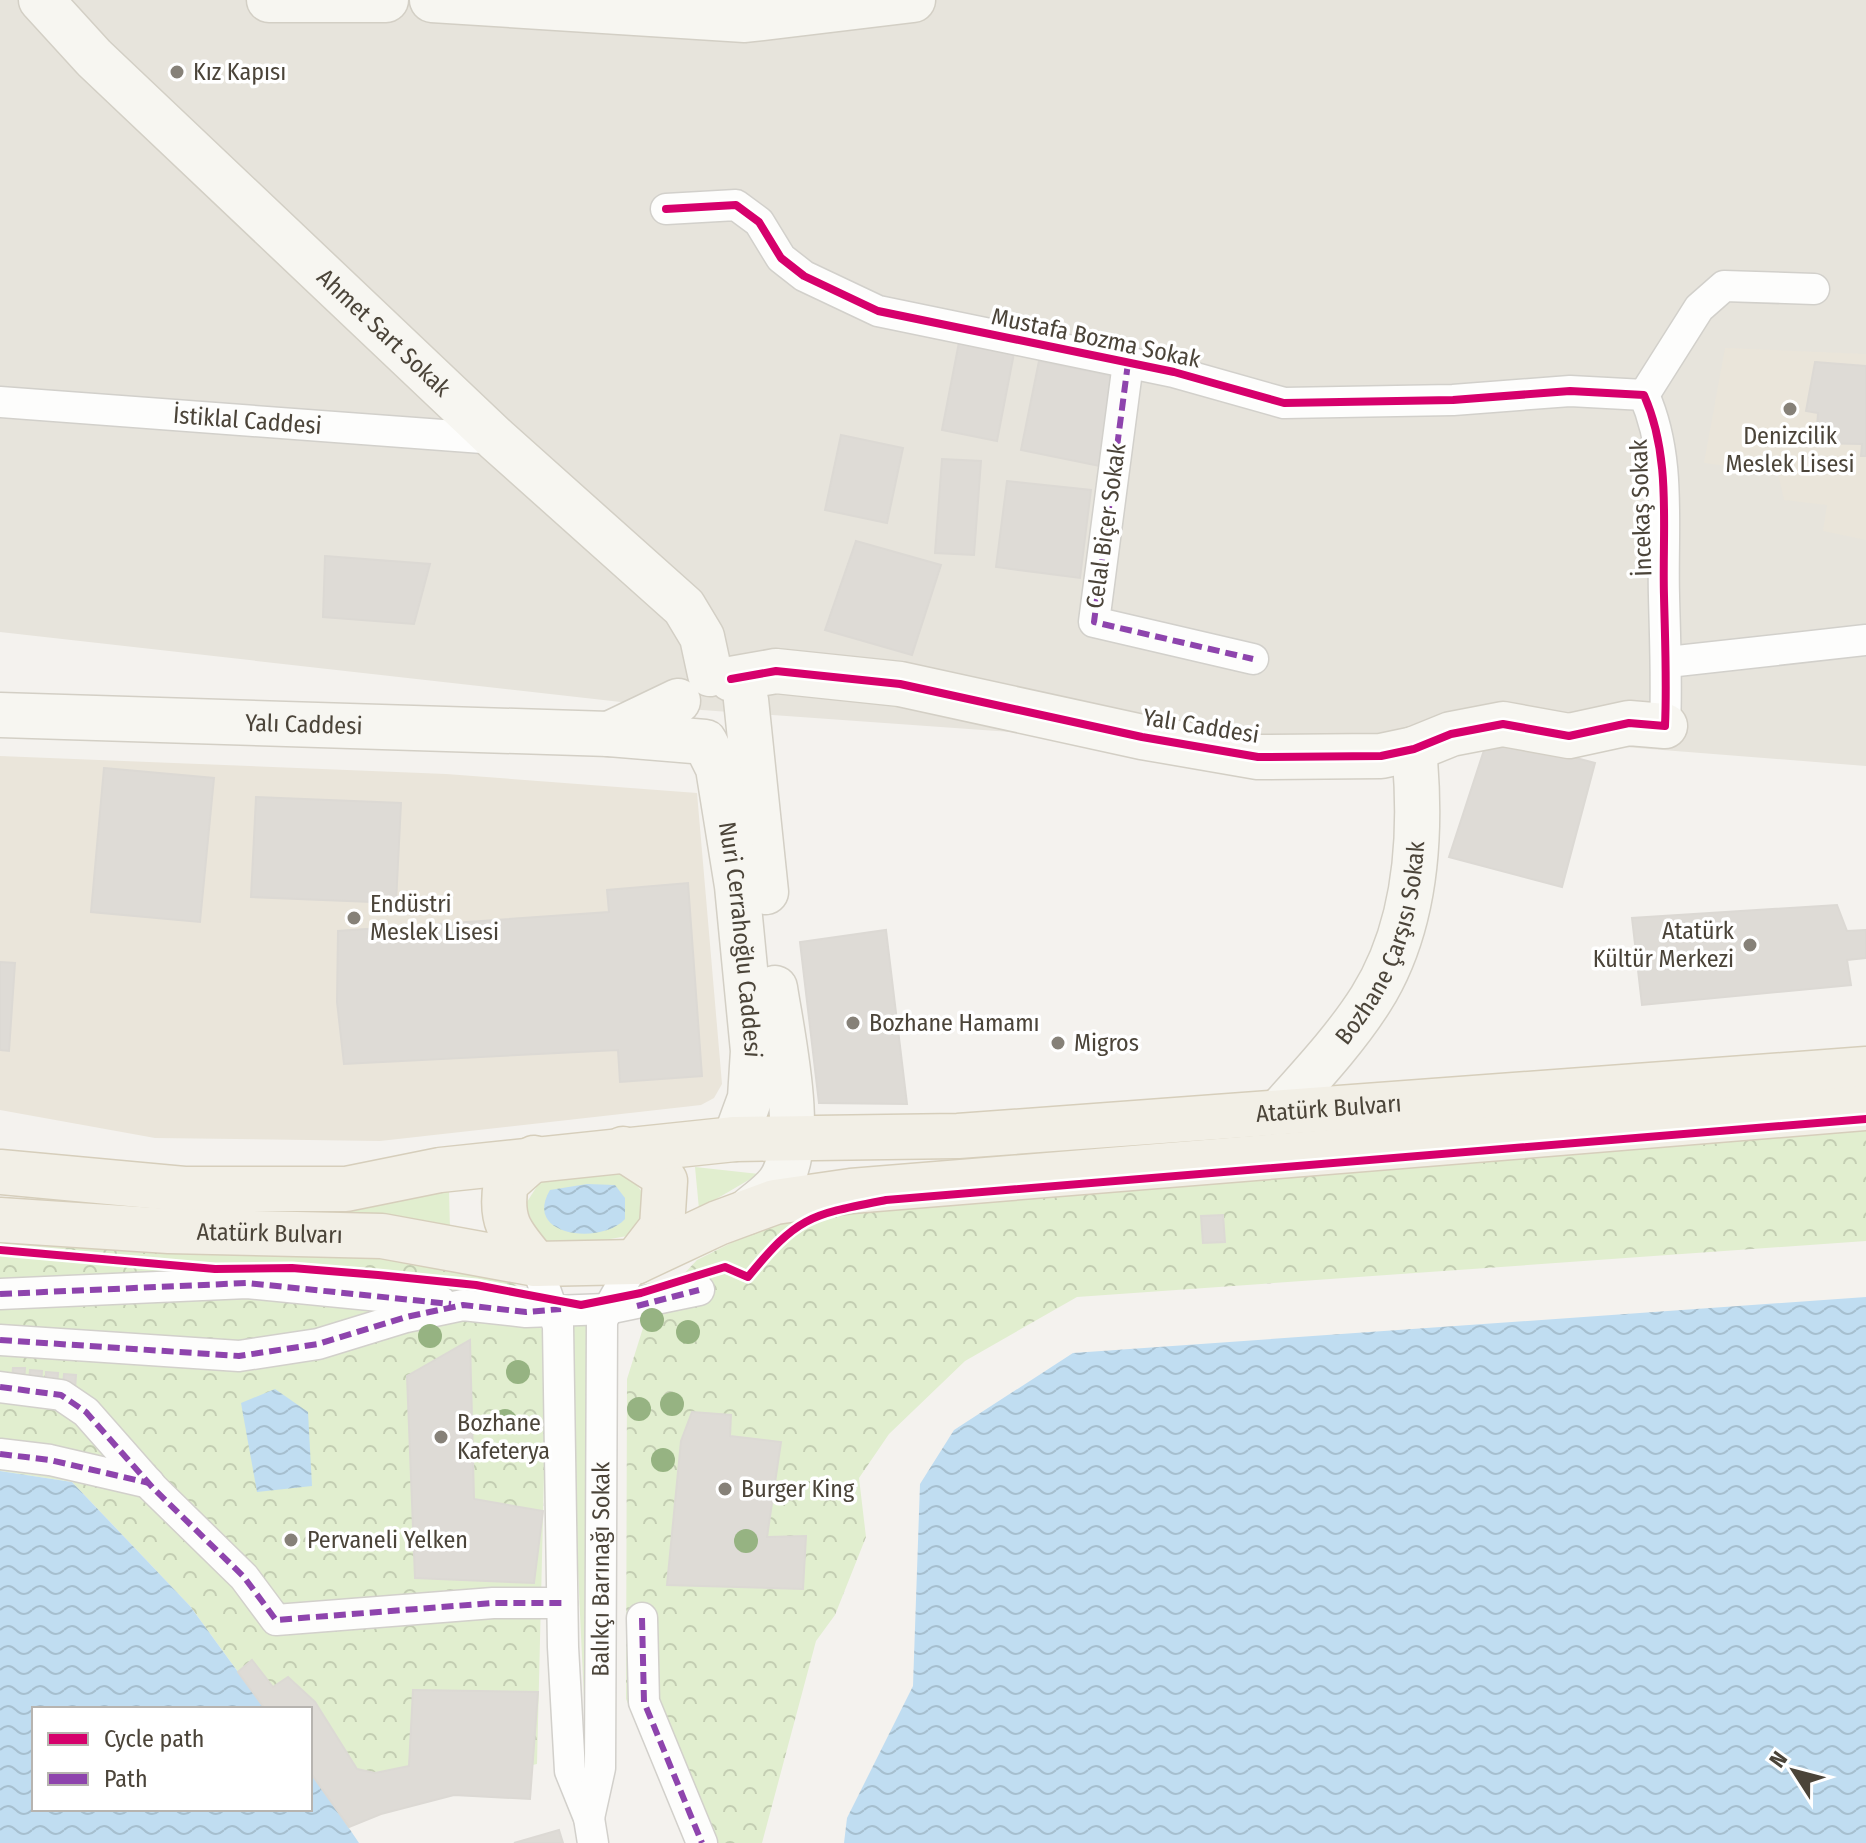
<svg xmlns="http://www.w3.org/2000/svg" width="1866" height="1843" viewBox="0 0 1866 1843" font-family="'Fira Sans Condensed',sans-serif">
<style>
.residential{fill:#e7e4dc}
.education{fill:#eae5da}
.green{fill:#e1eecf}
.park{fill:url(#park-crowns)}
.water{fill:url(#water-waves)}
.building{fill:#dedbd6;stroke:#dcd9d4;stroke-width:2}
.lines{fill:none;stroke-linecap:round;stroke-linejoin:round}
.street-casing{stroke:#d2d0cb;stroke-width:33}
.secondary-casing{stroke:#d3cfc5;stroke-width:47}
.primary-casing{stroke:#d6cebb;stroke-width:47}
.street{stroke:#fdfdfc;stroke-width:30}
.secondary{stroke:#f7f6f1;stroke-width:44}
.primary{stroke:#f2efe6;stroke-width:44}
.quiet{stroke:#8e44ad;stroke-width:6;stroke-dasharray:12 6;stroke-linecap:butt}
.cycleway-casing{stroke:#fff;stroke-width:13}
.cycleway{stroke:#d6006c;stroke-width:8}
.tree{fill:#96b382}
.poi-dot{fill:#868178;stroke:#fff;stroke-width:3}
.labels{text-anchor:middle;stroke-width:7;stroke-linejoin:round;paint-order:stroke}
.poi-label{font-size:24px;fill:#4b4439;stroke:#fff;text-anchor:start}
.street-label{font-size:24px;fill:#4b4439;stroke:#fff}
</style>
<defs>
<pattern id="park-crowns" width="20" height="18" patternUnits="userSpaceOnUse" patternTransform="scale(2)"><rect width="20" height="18" fill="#e1eecf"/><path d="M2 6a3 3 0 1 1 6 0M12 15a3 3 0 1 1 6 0" fill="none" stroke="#c3cdb2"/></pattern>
<pattern id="water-waves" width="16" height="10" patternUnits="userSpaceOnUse" patternTransform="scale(2)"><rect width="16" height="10" fill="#c0ddf1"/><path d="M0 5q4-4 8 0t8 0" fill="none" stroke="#a6bfcf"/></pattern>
</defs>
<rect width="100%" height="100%" fill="#f4f2ee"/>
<polygon class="residential" points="0,0 1866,0 1866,766 1612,746 1303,753 674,708 0,632"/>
<g class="education">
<polygon points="1725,348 1866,354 1866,540 1823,531 1827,505 1784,500 1778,473 1704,463"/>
<polygon points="0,756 446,774 697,793 722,1084 714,1098 701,1105 380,1141 155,1138 0,1110"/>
</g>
<g class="green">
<polygon points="695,1167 759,1174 699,1209"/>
<path d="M623,1173C652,1196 649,1203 633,1235L593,1242L541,1241L525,1205L541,1180Z"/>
<polygon points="449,1190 450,1230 220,1212"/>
<polygon points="589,1313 584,1699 566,1314"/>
</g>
<g class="park">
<polygon points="1866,1113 1866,1241 1077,1297 965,1361 889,1434 859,1478 866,1537 835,1615 816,1641 762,1843 689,1843 626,1699 627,1379 648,1312 697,1260 779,1219"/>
<polygon points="0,1215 320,1230 513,1281 538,1313 547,1352 537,1764 336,1806 310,1709 265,1709 190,1606 72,1482 0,1471"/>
</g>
<g class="water">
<path d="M587,1184L615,1185L625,1198V1219C602,1245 522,1237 550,1190Z"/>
<polygon points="1866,1297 1866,1843 844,1843 847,1818 913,1686 920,1484 954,1430 1073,1353"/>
<polygon points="275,1389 308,1412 312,1486 257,1492 241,1403"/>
<polygon points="0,1471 72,1482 190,1606 265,1709 34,1709 34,1809 310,1809 310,1770 359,1843 0,1843"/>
</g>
<g class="building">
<polygon points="961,332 1016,343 997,441 942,430"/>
<polygon points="1039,361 1118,377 1100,466 1021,450"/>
<polygon points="1815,362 1866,366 1866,456 1861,456 1862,444 1816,443 1818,413 1806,411"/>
<polygon points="841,435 903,448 887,523 825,510"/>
<polygon points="942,459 981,461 974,555 935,553"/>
<polygon points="1007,481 1091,490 1080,578 996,567"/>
<polygon points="856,541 941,565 912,655 825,630"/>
<polygon points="325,556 430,564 414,624 323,617"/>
<polygon points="1489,735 1595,763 1562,887 1449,857"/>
<polygon points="104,768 214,778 200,922 91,912"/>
<polygon points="256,797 401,803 396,903 251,897"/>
<polygon points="688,883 702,1076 620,1082 618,1050 344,1064 337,1002 338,931 609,912 607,890"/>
<polygon points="1837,905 1847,931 1866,930 1866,958 1847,960 1851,985 1642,1005 1632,918"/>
<polygon points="886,930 907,1104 819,1103 800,942"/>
<polygon points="0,962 15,963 9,1051 0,1050"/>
<polygon points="1223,1215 1225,1242 1203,1243 1201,1216"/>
<polygon points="470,1340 474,1499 543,1511 534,1583 415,1578 407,1376"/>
<polygon points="13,1368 25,1368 24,1382 12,1379"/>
<polygon points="30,1370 42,1371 41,1385 29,1381"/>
<polygon points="46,1372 58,1373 57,1387 46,1383"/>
<polygon points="64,1374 76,1375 75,1389 63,1386"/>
<polygon points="692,1412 731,1415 730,1436 781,1442 767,1537 806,1536 803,1589 667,1585 681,1441"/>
<polygon points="252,1660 273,1687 288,1677 315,1702 357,1769 375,1773 409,1766 413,1690 538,1692 530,1799 454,1795 381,1814 349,1827 310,1772 310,1709 265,1709 238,1672"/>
<polygon points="559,1830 563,1843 514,1843"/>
</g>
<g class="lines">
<defs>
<g id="street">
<path d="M666,209L736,205L759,222L781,258L804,276L878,311L1174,372L1284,403L1453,400L1570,391L1644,395C1672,458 1662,528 1664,596C1665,640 1667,682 1665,726"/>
<polyline points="1128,363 1094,622 1253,659"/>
<polyline points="1644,395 1699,308 1724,286 1814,289"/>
<path id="s1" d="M0,402L496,439"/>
<polyline points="1668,662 1866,640"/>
<polyline points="536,1264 558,1326 563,1647 570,1771 589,1818 593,1843"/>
<polyline points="0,1294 247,1283 441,1302"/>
<polyline points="0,1340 239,1356 318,1344 406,1317 463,1305 526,1312 607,1309 699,1290"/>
<polyline points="0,1387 61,1395 86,1412 153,1488 244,1577 276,1620 493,1603 562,1603"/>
<polyline points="0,1454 50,1460 149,1483"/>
<polyline points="642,1618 644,1702 702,1843"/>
<path id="s2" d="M589,1818L600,1768L602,1320L635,1262"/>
</g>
<g id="secondary">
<path id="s3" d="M41,0L94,58L496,439L684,607L702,637L710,674"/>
<polyline points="269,0 386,0"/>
<polyline points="432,0 745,20 913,0"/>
<polyline points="731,679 776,671 900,684 1142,737 1258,757 1381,756 1414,749 1451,734 1503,724 1569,736 1629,723 1665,726"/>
<polyline points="746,700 766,892"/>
<path id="s4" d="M0,715L609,734L705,742L718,768L737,886L753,1051L750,1098L735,1139"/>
<polyline points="609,734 678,701"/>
<path id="s5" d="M1278,1113C1310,1077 1345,1040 1371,999C1417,926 1422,831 1414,749"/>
<path d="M747,1212C757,1203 771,1194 779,1183C807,1145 782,1034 775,988"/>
</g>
<g id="primary">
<polyline points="623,1149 660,1173 665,1181 662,1227 635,1262"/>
<path d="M534,1158L506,1183C499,1223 512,1235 536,1264"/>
<path id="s6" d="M0,1172L184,1189H346L440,1170L735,1139L958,1136L1866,1069"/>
<path id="s7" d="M0,1220L169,1231L382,1236L536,1264L635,1262L718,1223L775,1202L851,1191L1866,1108"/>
</g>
</defs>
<use href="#street" class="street-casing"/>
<use href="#secondary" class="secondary-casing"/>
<use href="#primary" class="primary-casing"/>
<use href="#street" class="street"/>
<use href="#secondary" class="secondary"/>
<use href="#primary" class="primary"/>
<g class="quiet">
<polyline points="1128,363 1094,622 1253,659"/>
<polyline points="0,1294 247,1283 451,1304"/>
<polyline points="637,1306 699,1290"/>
<polyline points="0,1340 239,1356 318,1344 406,1317 463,1305 526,1312 561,1309"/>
<polyline points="0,1387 61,1395 86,1412 153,1488 244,1577 276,1620 493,1603 562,1603"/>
<polyline points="0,1454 50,1460 149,1483"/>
<polyline points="642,1618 644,1702 702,1843"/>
</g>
<defs>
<g id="cycleway">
<path d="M666,209L736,205L759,222L781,258L804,276L878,311L1174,372L1284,403L1453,400L1570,391L1644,395C1672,458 1662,528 1664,596C1665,640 1667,682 1665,726L1629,723L1569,736L1503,724L1451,734L1414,749L1381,756L1258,757L1142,737L900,684L776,671L731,679"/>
<path d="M0,1250L215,1269L292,1268L378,1275L476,1285L581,1305L641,1293L725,1267L748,1277C798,1216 809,1215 886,1200L1866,1119"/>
</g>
</defs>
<use href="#cycleway" class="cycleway-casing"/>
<use href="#cycleway" class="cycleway"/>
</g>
<g class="tree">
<circle cx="652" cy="1320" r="12"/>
<circle cx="688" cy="1332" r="12"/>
<circle cx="430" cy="1336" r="12"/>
<circle cx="518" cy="1372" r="12"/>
<circle cx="672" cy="1404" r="12"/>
<circle cx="639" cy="1409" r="12"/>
<circle cx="505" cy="1421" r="12"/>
<circle cx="663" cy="1460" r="12"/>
<circle cx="746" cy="1541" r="12"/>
</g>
<g class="poi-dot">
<circle cx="177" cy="72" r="8"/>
<circle cx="1790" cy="409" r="8"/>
<circle cx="354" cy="918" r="8"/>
<circle cx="1750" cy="945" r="8"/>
<circle cx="853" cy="1023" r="8"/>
<circle cx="1058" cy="1043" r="8"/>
<circle cx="441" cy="1437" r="8"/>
<circle cx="725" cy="1489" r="8"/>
<circle cx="291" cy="1540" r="8"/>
</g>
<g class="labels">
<g class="poi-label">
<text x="193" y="80">Kız Kapısı</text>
<text x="1790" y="444" text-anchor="middle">Denizcilik<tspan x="1790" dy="28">Meslek Lisesi</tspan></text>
<text x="370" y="912">Endüstri<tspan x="370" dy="28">Meslek Lisesi</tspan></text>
<text x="1734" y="939" text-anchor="end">Atatürk<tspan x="1734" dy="28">Kültür Merkezi</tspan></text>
<text x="869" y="1031">Bozhane Hamamı</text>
<text x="1074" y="1051">Migros</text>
<text x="457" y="1431">Bozhane<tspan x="457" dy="28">Kafeterya</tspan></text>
<text x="741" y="1497">Burger King</text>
<text x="307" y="1548">Pervaneli Yelken</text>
</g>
<g class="street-label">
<text dy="8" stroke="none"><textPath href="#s3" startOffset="478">Ahmet Sart Sokak</textPath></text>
<text transform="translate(1096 338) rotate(12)" y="8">Mustafa Bozma Sokak</text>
<text dy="8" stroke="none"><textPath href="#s1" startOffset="248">İstiklal Caddesi</textPath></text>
<text transform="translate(1641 508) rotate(-92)" y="8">İncekaş Sokak</text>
<text transform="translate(1106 526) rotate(-82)" y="8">Celal Biçer Sokak</text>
<text dy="8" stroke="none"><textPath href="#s4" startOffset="304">Yalı Caddesi</textPath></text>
<text transform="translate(1201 726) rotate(9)" y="8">Yalı Caddesi</text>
<text dy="8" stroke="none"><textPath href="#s4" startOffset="908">Nuri Cerrahoğlu Caddesi</textPath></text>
<text dy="8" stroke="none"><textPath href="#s5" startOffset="204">Bozhane Çarşısı Sokak</textPath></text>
<text dy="8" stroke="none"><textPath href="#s6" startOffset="1334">Atatürk Bulvarı</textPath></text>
<text dy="8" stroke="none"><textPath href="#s7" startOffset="270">Atatürk Bulvarı</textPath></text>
<text dy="8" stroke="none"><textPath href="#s2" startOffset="250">Balıkçı Barınağı Sokak</textPath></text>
</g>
</g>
<rect x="32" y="1707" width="280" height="104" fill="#ffffff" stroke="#b7b4b0" stroke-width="2"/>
<rect x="48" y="1733" width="40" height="12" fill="#d6006c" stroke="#b7b4b0" stroke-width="2"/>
<text x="104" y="1747" font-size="24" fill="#4b4439">Cycle path</text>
<rect x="48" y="1773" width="40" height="12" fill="#8e44ad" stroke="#b7b4b0" stroke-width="2"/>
<text x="104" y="1787" font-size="24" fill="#4b4439">Path</text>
<g transform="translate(1794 1771) rotate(306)" stroke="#ffffff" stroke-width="6" paint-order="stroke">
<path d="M0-6L14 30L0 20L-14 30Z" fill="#4b4439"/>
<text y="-12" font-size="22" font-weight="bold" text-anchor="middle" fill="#4b4439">N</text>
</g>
</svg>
